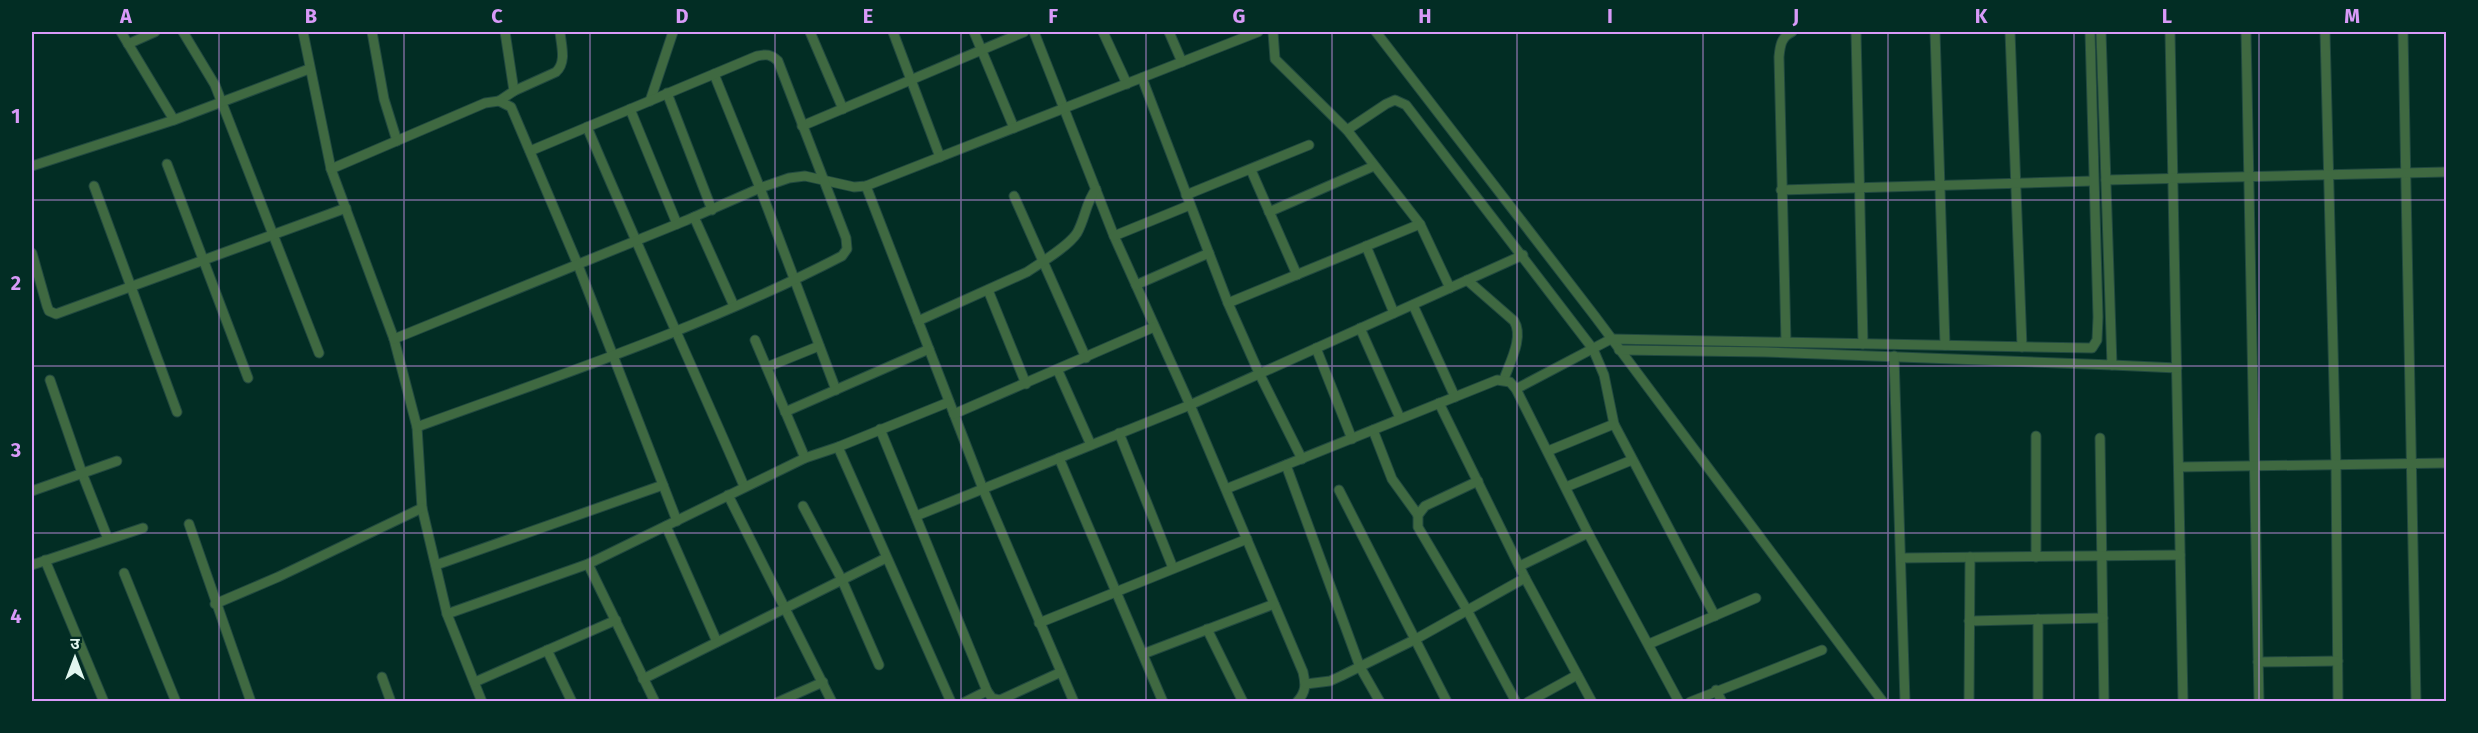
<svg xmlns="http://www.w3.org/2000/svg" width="2478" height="733" viewBox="0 0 2478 733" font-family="'Fira Sans','Noto Sans Devanagari',sans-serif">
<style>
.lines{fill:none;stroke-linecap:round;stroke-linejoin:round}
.minor-casing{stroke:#214940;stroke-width:11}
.minor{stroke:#3f6941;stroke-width:9}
.grid{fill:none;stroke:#d89af8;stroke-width:1.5;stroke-opacity:0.55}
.neatline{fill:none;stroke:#d89af8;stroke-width:2}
.grid-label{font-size:20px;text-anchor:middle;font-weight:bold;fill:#d89af8}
</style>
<rect width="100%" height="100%" fill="#022d24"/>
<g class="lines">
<defs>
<g id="minor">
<polyline points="121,32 174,120"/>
<polyline points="183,32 215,85 319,353"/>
<polyline points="303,32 331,169 394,339 417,427 422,508 447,614 482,702"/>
<polyline points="372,32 384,99 397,141"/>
<polyline points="505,32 514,91"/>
<polyline points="810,32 843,109"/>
<polyline points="893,32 940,157"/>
<polyline points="974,32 1014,128"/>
<path d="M1034,32L1114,236L1190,405L1303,672C1306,685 1306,692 1297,702"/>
<polyline points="1103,32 1127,84"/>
<polyline points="1169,32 1182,62"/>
<polyline points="1273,32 1275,59 1347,130 1420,224 1450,288"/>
<polyline points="1376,32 1594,315 1883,702"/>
<polyline points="1856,32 1863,344"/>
<polyline points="1935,32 1945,345"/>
<polyline points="2010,32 2022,347"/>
<polyline points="2170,32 2183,702"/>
<polyline points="2246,32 2259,702"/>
<polyline points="2325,32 2336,465 2338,702"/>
<polyline points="2403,32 2416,702"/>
<polyline points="128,44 155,32"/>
<polyline points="714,74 760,188 836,390"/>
<polyline points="1142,78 1228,303 1259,373 1302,459"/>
<polyline points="667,93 712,210"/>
<path d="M499,101L514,91L556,72C567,62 561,45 560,32"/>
<polyline points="650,101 673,32"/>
<polyline points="630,109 677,224"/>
<polyline points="802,126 1024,32"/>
<path d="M587,127C638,248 692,366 744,486"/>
<polyline points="1347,130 1386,104 1395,100 1406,105 1593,349 1604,375 1614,424 1715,616"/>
<polyline points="167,164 248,378"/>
<polyline points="32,166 174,120 309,69"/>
<polyline points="331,169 485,103 499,101 511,107 578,265 677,521"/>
<polyline points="1251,170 1297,275"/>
<polyline points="2106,180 2446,172"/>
<polyline points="94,186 177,412"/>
<polyline points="866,186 983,489 1074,702"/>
<polyline points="1781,190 2093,181"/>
<polyline points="1186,195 1309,145"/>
<polyline points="1014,196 1086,358"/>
<polyline points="1269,212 1374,166"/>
<polyline points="694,217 734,306"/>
<polyline points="1114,236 1190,205"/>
<polyline points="1366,246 1394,313"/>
<polyline points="32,253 47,306 49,311 56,314 346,208"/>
<path d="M1467,280L1514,321C1524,337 1510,362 1504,379"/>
<polyline points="1136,285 1209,253"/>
<polyline points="988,290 1026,384"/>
<polyline points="1228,303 1420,224"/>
<polyline points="1413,305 1455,397"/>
<path d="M918,321L1027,272C1040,263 1068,247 1077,233C1085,219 1086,202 1096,189"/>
<polyline points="1360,328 1400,418"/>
<polyline points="394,339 687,220 760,188 789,178 805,176 854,187 866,186 1258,32"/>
<polyline points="755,340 805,458"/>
<path d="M1786,342L1779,57C1780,46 1781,37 1792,32"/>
<polyline points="1316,348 1352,439"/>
<polyline points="1619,350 1765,352 2112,365 2101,32"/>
<polyline points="1894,356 1905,702"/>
<polyline points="2112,365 2177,368"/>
<polyline points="767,367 819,346"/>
<polyline points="1058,371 1091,445"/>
<polyline points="50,380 82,473 108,539"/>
<polyline points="1516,389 1611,339 2092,348 2097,340 2098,317 2090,32"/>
<polyline points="1439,403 1525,578 1592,702"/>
<polyline points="785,412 929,349"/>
<polyline points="954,414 1154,327"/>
<path d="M417,427C560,375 707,326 842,256L847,249L846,238L778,61C771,54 766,54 757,56L530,151"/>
<polyline points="880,429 987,691 992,698 1000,700 1061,672"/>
<polyline points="1373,430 1392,479 1418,515"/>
<polyline points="1119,433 1173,568"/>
<polyline points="2036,436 2036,557"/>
<polyline points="2100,438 2104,702"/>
<polyline points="838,447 951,702"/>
<polyline points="1548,451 1614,424"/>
<polyline points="1059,458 1163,702"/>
<polyline points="1286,465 1360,667 1380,702"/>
<polyline points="2179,467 2446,463"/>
<polyline points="1478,481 1425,506 1418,515 1418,527 1467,610 1516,702"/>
<polyline points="1566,487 1632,460"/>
<polyline points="1226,489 1497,380 1510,382 1516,389 1588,533 1679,702"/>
<polyline points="1339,490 1447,702"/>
<polyline points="32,491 117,461"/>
<polyline points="728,495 832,702"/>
<polyline points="803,506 842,580 879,665"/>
<polyline points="916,516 1190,405 1523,255"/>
<polyline points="189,524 251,702"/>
<polyline points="666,526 717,642"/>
<polyline points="1901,558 2180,555"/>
<polyline points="45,560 104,702"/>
<polyline points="588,564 655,702"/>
<polyline points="32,565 143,528"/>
<polyline points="436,565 663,485"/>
<polyline points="1520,566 1588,533"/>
<polyline points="124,573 176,702"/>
<polyline points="215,604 278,577 422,508"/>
<polyline points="447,614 588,564 805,458 838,447 949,402"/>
<polyline points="1969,621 2103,618"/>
<polyline points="1039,623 1247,539"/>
<polyline points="1207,629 1243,702"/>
<polyline points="1649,644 1756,598"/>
<polyline points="547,650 572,702"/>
<polyline points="1143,654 1274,604"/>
<polyline points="2258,662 2338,661"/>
<polyline points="382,677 391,702"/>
<polyline points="643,679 886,558"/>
<polyline points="475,682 616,620"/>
<polyline points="1306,684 1330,681 1341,676 1416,639 1525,578"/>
<polyline points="1716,690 1722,702"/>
<polyline points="778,702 823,682"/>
<polyline points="965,702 987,691"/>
<polyline points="1528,702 1577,675"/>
<polyline points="1690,702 1822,650"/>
<polyline points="1969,702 1970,557"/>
<polyline points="2038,702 2038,619"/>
</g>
</defs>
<use href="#minor" class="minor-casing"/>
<use href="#minor" class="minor"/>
</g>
<path class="grid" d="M219,32V702M404,32V702M590,32V702M775,32V702M961,32V702M1146,32V702M1332,32V702M1517,32V702M1703,32V702M1888,32V702M2074,32V702M2259,32V702M32,200H2446M32,366H2446M32,533H2446"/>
<rect width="2478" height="733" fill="none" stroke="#022d24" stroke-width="66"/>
<g transform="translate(75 658)" stroke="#022d24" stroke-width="4.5" paint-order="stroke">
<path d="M0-4.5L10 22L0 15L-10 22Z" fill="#e1f6ef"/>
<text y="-9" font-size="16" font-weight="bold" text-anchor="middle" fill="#e1f6ef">उ</text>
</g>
<rect x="33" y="33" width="2412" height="667" class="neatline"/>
<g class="grid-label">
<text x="126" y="23">A</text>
<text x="311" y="23">B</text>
<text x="497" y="23">C</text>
<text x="682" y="23">D</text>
<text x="868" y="23">E</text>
<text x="1053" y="23">F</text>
<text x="1239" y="23">G</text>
<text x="1425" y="23">H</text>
<text x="1610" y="23">I</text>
<text x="1796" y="23">J</text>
<text x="1981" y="23">K</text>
<text x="2167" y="23">L</text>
<text x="2352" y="23">M</text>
<text x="16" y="123">1</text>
<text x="16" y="290">2</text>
<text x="16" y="457">3</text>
<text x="16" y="623">4</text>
</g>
</svg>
